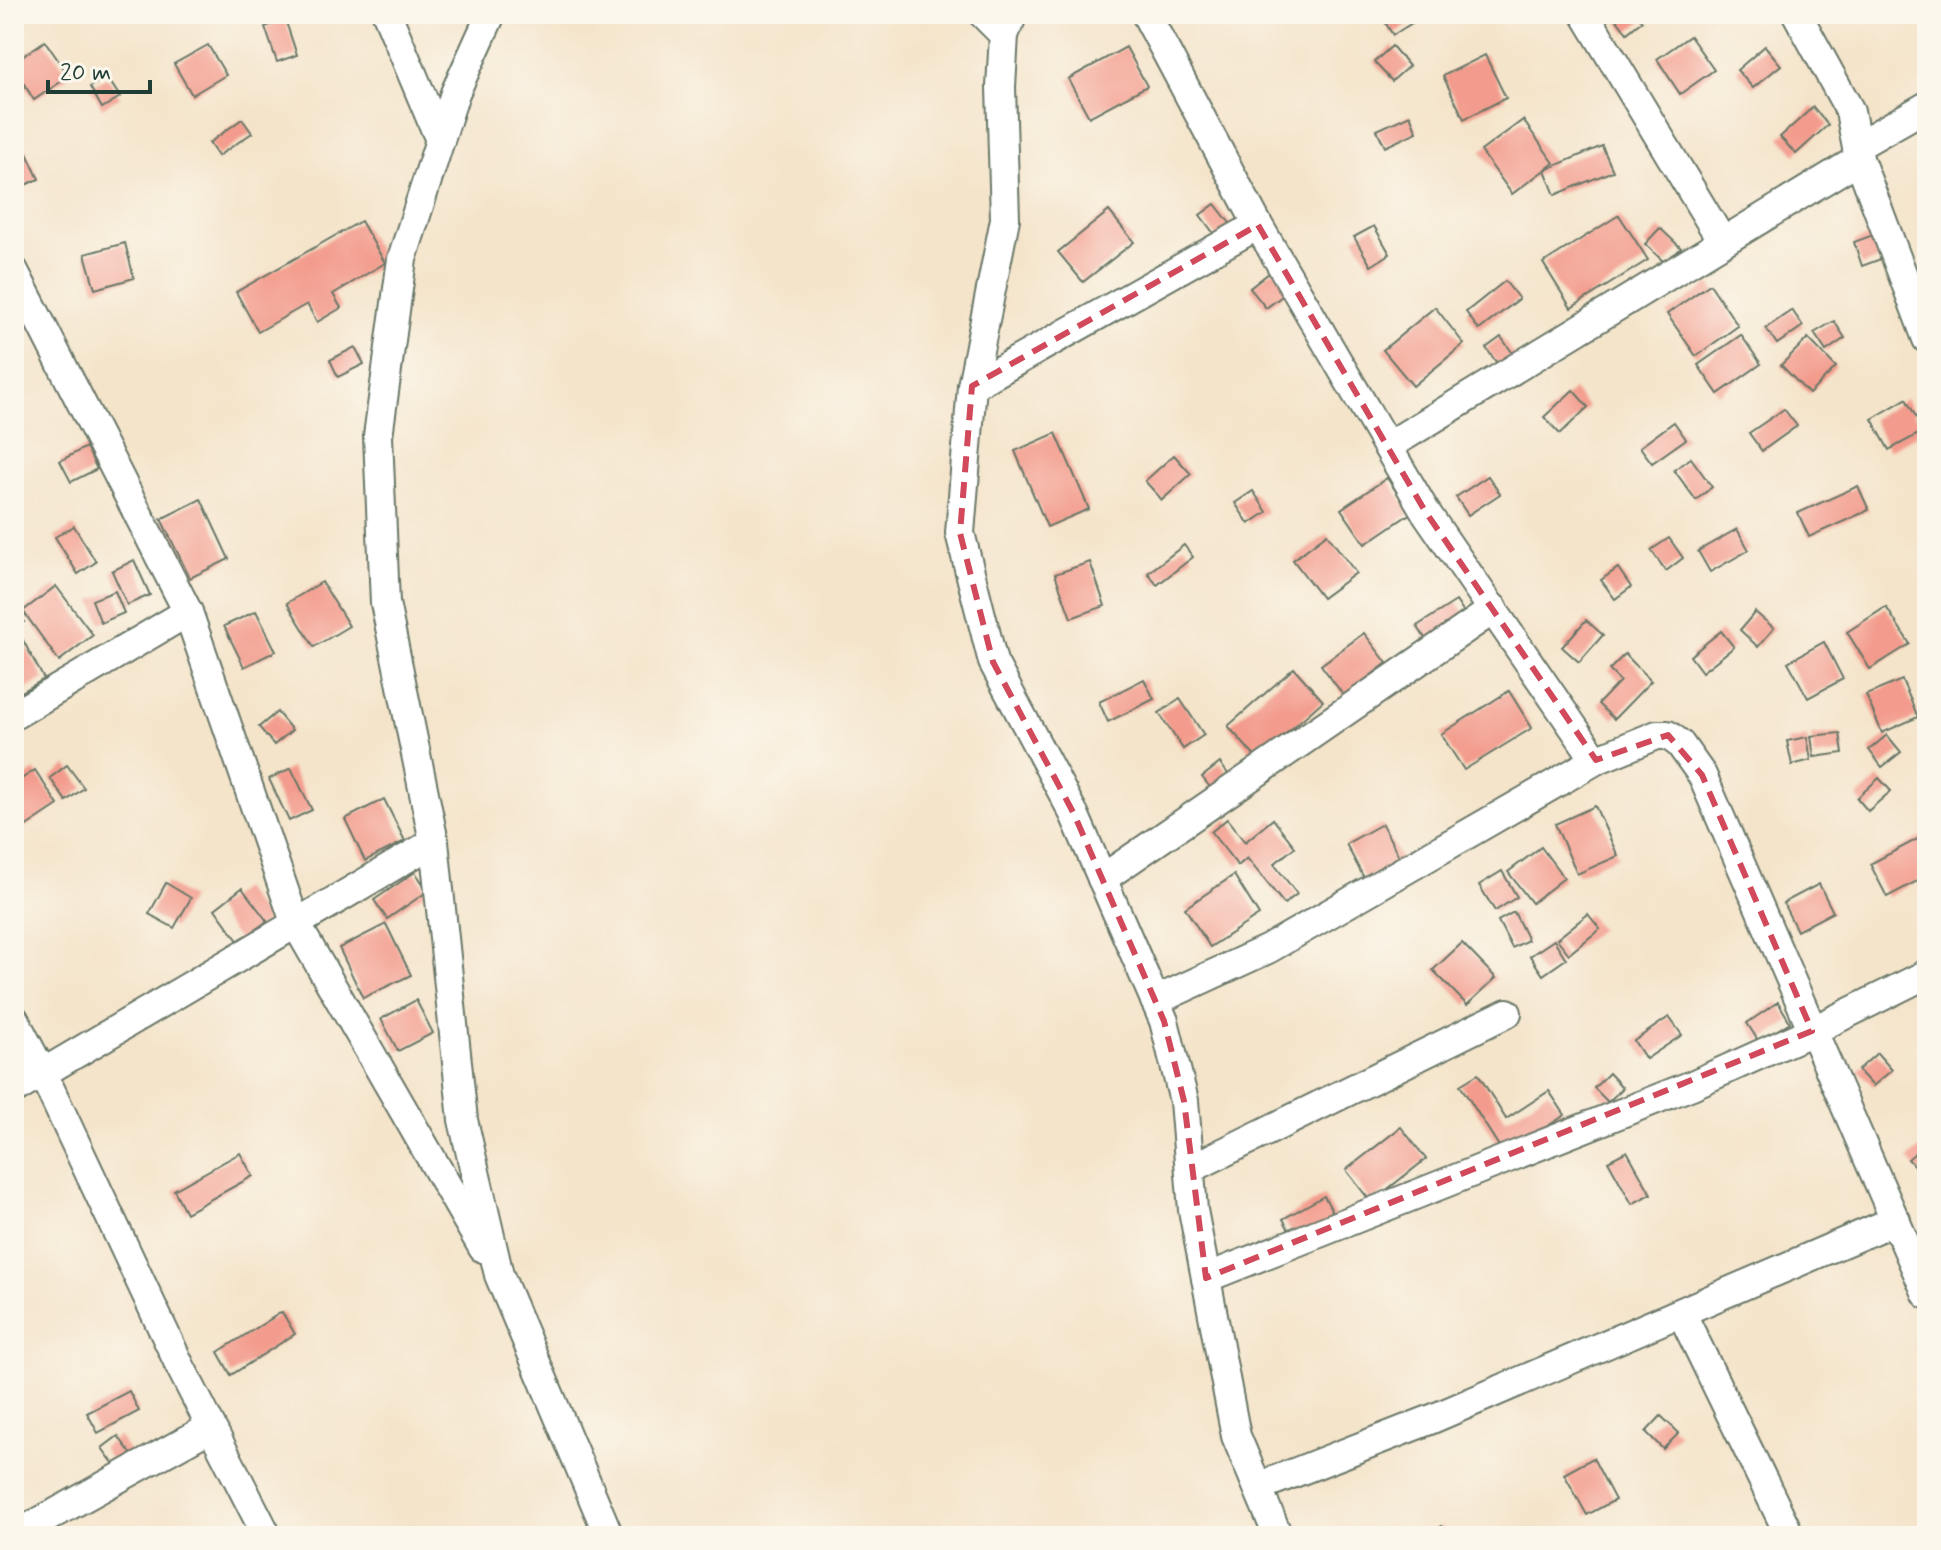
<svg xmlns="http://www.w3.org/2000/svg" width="1941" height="1550" viewBox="0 0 1941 1550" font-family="Mynerve,sans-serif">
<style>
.building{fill:#f39c8d}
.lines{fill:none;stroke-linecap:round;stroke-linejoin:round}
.minor-casing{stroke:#6a7768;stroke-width:32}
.minor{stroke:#fff;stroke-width:28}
.marked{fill:none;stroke:#d1495b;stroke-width:6;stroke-dasharray:16 10;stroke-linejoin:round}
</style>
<rect width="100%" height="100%" fill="#fbf7ec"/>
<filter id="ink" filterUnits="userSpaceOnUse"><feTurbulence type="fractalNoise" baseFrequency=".0125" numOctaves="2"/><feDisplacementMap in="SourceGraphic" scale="16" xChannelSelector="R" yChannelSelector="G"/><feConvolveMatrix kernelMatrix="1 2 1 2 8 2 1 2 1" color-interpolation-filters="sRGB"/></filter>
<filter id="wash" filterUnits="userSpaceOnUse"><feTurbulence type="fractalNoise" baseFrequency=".006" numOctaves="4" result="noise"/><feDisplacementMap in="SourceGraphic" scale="32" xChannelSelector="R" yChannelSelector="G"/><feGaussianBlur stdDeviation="1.8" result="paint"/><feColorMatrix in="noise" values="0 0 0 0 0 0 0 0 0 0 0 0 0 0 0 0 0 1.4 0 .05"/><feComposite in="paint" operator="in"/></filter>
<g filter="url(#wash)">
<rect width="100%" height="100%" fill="#f4e4ca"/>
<g id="blocks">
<g class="building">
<polygon points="1380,14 1426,14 1393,35"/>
<polygon points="1612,14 1637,14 1642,21 1627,33"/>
<polygon points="285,19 297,55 277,62 265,27"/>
<polygon points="1690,36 1714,70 1680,94 1657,59"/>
<polygon points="45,41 69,76 34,100 22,81 14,86 14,62"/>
<polygon points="208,45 226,75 192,95 174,64"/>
<polygon points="1392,46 1409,66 1392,81 1374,62"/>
<polygon points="1765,46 1781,65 1753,88 1737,70"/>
<polygon points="1126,47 1147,86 1089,117 1068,79"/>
<polygon points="1485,55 1506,98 1464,119 1443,76"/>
<polygon points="107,77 120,97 102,108 90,87"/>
<polygon points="1813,107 1828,125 1796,154 1780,137"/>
<polygon points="1410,115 1417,132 1385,147 1377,130"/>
<polygon points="242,119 252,133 218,156 209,143"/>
<polygon points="1523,120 1554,163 1512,194 1481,151"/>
<polygon points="23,145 39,179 14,190 14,150"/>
<polygon points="1602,146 1613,171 1555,195 1545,170"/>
<polygon points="1215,204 1233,227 1218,239 1200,215"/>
<polygon points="1109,211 1134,242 1083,282 1058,252"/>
<polygon points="1619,215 1648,260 1571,308 1543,263"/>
<polygon points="361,221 385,263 333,294 341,308 317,322 307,304 258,332 236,292"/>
<polygon points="1374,226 1390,254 1371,266 1354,237"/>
<polygon points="1660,228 1681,248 1666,264 1645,244"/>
<polygon points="1881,232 1889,256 1862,266 1854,242"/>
<polygon points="125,243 134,278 95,289 85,254"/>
<polygon points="1274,269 1290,290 1266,308 1250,288"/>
<polygon points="1505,281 1519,299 1479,330 1466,312"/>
<polygon points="1710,284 1738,326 1696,356 1667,314"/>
<polygon points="1435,307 1464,344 1413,386 1383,350"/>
<polygon points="1792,310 1803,326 1777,344 1766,328"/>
<polygon points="1834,321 1845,338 1826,351 1814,333"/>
<polygon points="1741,335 1761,364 1718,394 1698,365"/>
<polygon points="1501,337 1517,359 1502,370 1486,348"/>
<polygon points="1808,338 1836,367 1809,394 1781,365"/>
<polygon points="355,347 364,364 338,377 330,360"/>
<polygon points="1573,390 1588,407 1560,434 1544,417"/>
<polygon points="1906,399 1924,431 1889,450 1872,419"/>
<polygon points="1784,409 1797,426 1762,451 1749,433"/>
<polygon points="1674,422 1686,439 1652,463 1640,447"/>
<polygon points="1056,433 1089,509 1047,527 1015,451"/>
<polygon points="86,447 97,469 71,482 60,461"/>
<polygon points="1174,455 1191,474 1162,500 1145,481"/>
<polygon points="1691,458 1712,487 1696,500 1674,470"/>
<polygon points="1488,476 1500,494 1468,515 1456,497"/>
<polygon points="1387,478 1411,513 1365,544 1341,509"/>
<polygon points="1858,486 1869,510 1809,537 1798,513"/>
<polygon points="1253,491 1267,512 1249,524 1235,503"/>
<polygon points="201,499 229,559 190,578 161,519"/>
<polygon points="74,526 96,562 78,574 55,537"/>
<polygon points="1737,529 1749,550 1710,572 1698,551"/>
<polygon points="1327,534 1356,573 1322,598 1293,560"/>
<polygon points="1669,538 1683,558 1666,571 1651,550"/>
<polygon points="1184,545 1193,557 1157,585 1148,573"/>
<polygon points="134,560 150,595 127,605 112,571"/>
<polygon points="1090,562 1105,606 1071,618 1055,574"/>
<polygon points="1618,568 1631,587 1615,599 1601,580"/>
<polygon points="322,582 349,626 314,647 287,603"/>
<polygon points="56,586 93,635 59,661 23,611"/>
<polygon points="115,591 124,613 101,623 92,600"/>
<polygon points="14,601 24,622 14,626"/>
<polygon points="1456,601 1466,616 1427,641 1417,626"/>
<polygon points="1886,607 1910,644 1870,669 1847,632"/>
<polygon points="256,611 276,651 244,667 224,626"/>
<polygon points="1755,612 1774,628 1758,647 1740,630"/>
<polygon points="1586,620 1603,635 1579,662 1562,647"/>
<polygon points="18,631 44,679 18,694 14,687 14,633"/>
<polygon points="1721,631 1734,647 1702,672 1690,656"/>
<polygon points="1364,633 1387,663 1344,696 1321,665"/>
<polygon points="1824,642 1843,679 1808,698 1788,662"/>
<polygon points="1625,654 1651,681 1614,719 1598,704 1620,681 1609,670"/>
<polygon points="1294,668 1323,701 1257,759 1228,726"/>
<polygon points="1144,679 1154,699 1108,722 1099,702"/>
<polygon points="1902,680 1918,717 1882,733 1866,695"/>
<polygon points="1509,691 1532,728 1464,770 1441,734"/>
<polygon points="1180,699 1204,735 1183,749 1159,713"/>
<polygon points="277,712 292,730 274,745 259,727"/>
<polygon points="1840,733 1843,753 1814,757 1811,736"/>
<polygon points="1887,735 1901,752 1882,767 1869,750"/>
<polygon points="1807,737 1811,760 1792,765 1787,741"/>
<polygon points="1220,763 1234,782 1217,796 1202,777"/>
<polygon points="67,765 84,788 66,801 50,778"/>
<polygon points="291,768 312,810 289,821 269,779"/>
<polygon points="35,770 58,805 16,833 14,784"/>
<polygon points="1879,778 1891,791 1868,811 1857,798"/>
<polygon points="384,799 405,841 365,861 345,819"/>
<polygon points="1595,806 1618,856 1577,874 1555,824"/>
<polygon points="1227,819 1245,842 1273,819 1295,847 1274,864 1297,894 1284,904 1247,858 1238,866 1211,832"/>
<polygon points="1382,824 1401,860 1365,880 1346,844"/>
<polygon points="1925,835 1927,876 1887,897 1870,864"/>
<polygon points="1541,847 1564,878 1532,903 1508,872"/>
<polygon points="1502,871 1517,897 1495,911 1479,885"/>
<polygon points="415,872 428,891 387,919 374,900"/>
<polygon points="1234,875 1259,915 1210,947 1185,908"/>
<polygon points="166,883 191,898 174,928 149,914"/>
<polygon points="1819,884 1833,912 1797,931 1783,903"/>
<polygon points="242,888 267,921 239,942 215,909"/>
<polygon points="1514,912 1528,940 1512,948 1498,921"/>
<polygon points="1588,914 1600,929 1569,954 1557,939"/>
<polygon points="386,924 411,975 363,998 339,948"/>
<polygon points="1554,940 1566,959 1543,975 1530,956"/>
<polygon points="1462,943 1496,978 1467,1005 1433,970"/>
<polygon points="416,1000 433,1033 398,1051 381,1019"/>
<polygon points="1778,1002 1790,1022 1759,1042 1747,1023"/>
<polygon points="1669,1017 1682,1035 1646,1059 1634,1041"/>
<polygon points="1877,1053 1892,1070 1873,1086 1858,1070"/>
<polygon points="1609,1073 1623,1088 1608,1102 1594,1088"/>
<polygon points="1478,1074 1506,1119 1549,1091 1565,1115 1504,1154 1460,1085"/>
<polygon points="1401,1127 1426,1159 1371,1202 1346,1170"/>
<polygon points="1927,1143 1927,1180 1908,1159"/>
<polygon points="1627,1151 1651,1194 1632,1204 1608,1161"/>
<polygon points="240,1153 253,1176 186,1213 174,1190"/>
<polygon points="1324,1196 1336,1218 1295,1241 1283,1219"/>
<polygon points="282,1312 295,1334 231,1375 218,1352"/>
<polygon points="129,1391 139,1411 98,1433 87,1413"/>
<polygon points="1661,1416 1679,1433 1663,1449 1646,1432"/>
<polygon points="118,1436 135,1459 119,1471 102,1448"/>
<polygon points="1593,1458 1615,1500 1587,1515 1564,1474"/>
<polygon points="1442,1526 1449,1536 1428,1536"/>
</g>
</g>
</g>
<g filter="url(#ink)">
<use href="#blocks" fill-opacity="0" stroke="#6a7768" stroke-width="2"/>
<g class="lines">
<defs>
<g id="minor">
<polyline points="387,14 440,140"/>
<polyline points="491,14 455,93 402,259 378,436 385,603 434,842 463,1120 499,1275 609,1536"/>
<polyline points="983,14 1004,35"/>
<polyline points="1013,14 1004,35 1001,87 1005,219 972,386 960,533 993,662 1074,814 1164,1021 1184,1101 1193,1210 1236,1436 1278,1536"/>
<polyline points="1146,14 1258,225 1425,511 1596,760"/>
<polyline points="1585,14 1722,241"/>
<polyline points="1797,14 1850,111 1859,159 1927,339"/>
<polyline points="1857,146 1927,106"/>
<polyline points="14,271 188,612 295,922 483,1248"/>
<polyline points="972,386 1258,225"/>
<polyline points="1388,446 1859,159"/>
<polyline points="14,715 188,612"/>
<polyline points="1102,879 1494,609"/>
<polyline points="1155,1001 1268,949 1596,760 1657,735 1668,735 1680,744 1702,775 1927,1294"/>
<polyline points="14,1019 43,1074 181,1368 267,1536"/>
<polyline points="14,1090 434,842"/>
<polyline points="1190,1169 1507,1013"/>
<polyline points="1206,1278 1692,1085 1812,1031 1927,974"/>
<polyline points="1682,1314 1790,1536"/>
<polyline points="1258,1487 1432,1419 1896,1220"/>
<polyline points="14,1536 211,1427"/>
</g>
</defs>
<use href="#minor" class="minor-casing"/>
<use href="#minor" class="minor"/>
</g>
</g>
<path class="marked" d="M1258,225L1425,511L1596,760L1668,735L1702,775L1812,1031L1206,1278L1184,1101L1164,1021L1074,814L993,662L960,533L972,386Z"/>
<rect width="1941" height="1550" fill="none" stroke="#fbf7ec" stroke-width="48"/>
<path d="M48 80v12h102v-12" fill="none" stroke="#1f3d34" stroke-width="4"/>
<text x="60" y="80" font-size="24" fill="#1f3d34" stroke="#fbf7ec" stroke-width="6" paint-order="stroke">20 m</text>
</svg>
